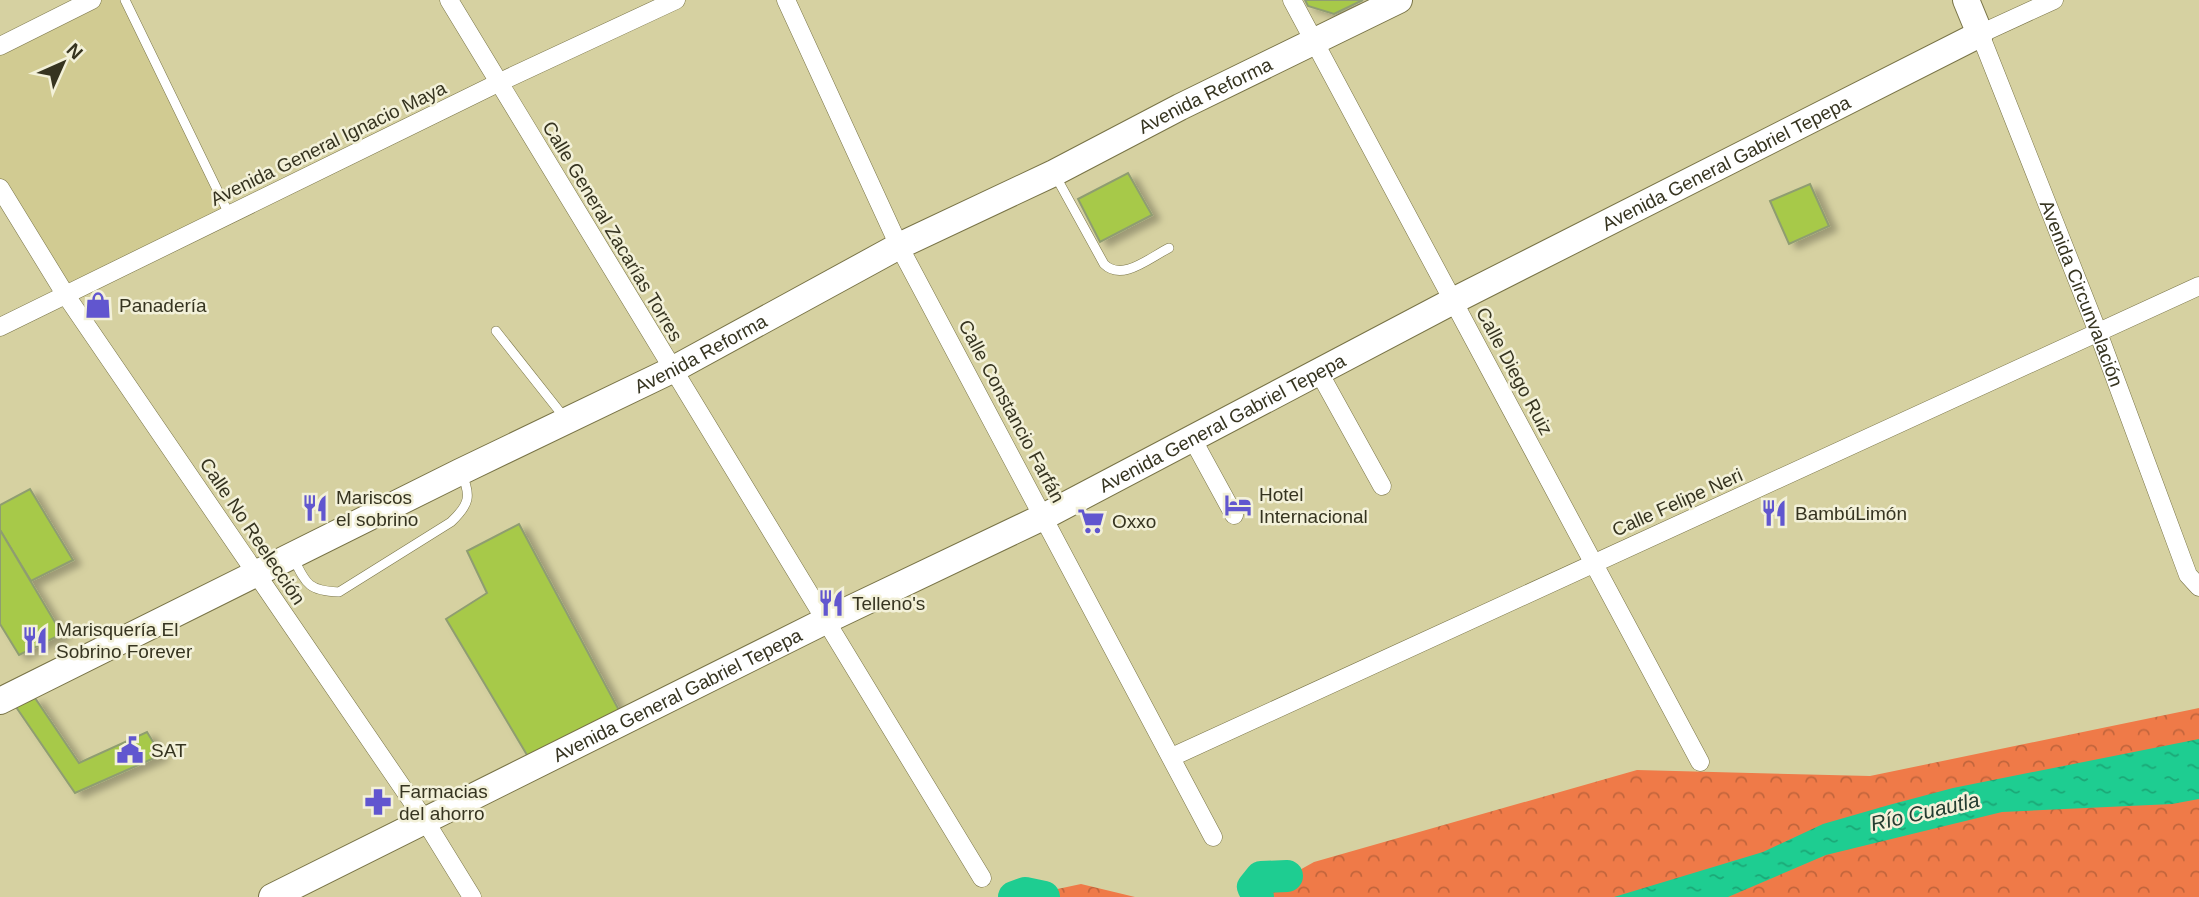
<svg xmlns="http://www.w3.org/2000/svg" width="2199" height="897" viewBox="0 0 2199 897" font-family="Helvetica,sans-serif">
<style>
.built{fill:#d1cb92}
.forest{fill:url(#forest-crowns)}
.water{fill:url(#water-ripples)}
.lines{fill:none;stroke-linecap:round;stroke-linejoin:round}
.river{stroke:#1ecd91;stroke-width:32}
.building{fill:#a7c949;stroke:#8f9d71;stroke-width:2;filter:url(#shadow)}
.lane-casing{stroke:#787346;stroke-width:10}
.street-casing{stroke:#787346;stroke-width:19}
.primary-casing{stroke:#787346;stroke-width:28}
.lane{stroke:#fff;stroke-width:9}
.street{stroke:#fff;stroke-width:18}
.primary{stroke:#fff;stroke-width:26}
.labels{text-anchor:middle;stroke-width:5;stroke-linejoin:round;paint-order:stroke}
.street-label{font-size:19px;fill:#363420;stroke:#f3f1d9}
.poi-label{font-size:19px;fill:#363420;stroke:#f3f1d9;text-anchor:start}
.water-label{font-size:21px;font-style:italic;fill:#243d31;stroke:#f3f1d9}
</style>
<defs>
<pattern id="forest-crowns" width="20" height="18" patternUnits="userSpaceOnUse" patternTransform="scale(1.75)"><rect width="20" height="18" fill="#ef7a48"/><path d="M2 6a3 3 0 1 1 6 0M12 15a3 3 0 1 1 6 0" fill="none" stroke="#c2653c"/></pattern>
<pattern id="water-ripples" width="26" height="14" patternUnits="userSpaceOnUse" patternTransform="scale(1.75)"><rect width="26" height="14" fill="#1ecd91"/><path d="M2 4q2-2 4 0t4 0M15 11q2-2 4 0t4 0" fill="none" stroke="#1ba776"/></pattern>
<filter id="shadow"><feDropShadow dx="8" dy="4.5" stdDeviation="3.5" flood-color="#0004"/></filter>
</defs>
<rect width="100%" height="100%" fill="#d6d1a1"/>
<polygon class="built" points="92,0 125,0 229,214 65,294 0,188 0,46"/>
<g class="forest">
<polygon points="2199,708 2199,897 1251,897 1314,862 1637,770 1870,776"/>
<polygon points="1081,884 1135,897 1020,897"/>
</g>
<polygon class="water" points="2199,739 2199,799 2172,804 2002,812 1826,855 1728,897 1614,897 1763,852 1823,824 1889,805 1953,788"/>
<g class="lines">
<g class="river">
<polyline points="1014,897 1025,893 1044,897"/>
<polyline points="1258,897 1253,887 1261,877 1287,876"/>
</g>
</g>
<g class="building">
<polygon points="1305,0 1363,0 1334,14 1308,6"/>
<polygon points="1128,173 1152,215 1100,242 1078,199"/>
<polygon points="1810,184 1829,226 1789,244 1770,201"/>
<polygon points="30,489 73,560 31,581 0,530 0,505"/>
<polygon points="519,524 621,714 530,760 446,619 487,593 467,551"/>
<polygon points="0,530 62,634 19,655 0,624"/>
<polygon points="35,698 79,763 147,732 161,755 75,793 16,707"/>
</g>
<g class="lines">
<defs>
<g id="lane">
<polyline points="125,0 229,214"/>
<path d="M1055,175L1104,264C1122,282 1149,258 1169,248"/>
<polyline points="496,331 564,417"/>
<path d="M294,559C306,585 310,591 339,592L451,522C469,505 472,496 461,473"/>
</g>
<g id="street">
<polyline points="449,0 982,878"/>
<polyline points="786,0 899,246 1213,837"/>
<polyline points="1292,0 1700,762"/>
<path id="s1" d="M2054,0L1980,34L2099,335L2188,575L2199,587"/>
<polyline points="0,46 92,0"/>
<polyline points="0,188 65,294 424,819 472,897"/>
<polyline points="0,327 500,82 676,0"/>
<polyline points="1320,374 1382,486"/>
<polyline points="1193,440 1234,515"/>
<polyline points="1172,757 2199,286"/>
</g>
<g id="primary">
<path id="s2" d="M0,701L460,472L672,370L899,246L1054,173L1180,107L1399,0"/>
<path id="s3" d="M272,897L827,620L1045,516L1453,301L1980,34L1966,0"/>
</g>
</defs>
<use href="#lane" class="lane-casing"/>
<use href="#street" class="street-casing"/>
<use href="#primary" class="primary-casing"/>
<use href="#lane" class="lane"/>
<use href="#street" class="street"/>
<use href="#primary" class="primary"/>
</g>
<defs>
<symbol id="shop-bare" viewBox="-9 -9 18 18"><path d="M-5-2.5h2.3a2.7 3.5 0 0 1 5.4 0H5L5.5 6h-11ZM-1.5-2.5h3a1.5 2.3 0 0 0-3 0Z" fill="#6156cf" stroke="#f3f1d9" stroke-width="2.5" paint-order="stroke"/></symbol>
<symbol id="hotel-bare" viewBox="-9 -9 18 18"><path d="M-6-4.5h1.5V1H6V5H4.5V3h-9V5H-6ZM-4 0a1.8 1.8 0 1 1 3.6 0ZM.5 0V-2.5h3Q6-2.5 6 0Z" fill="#6156cf" stroke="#f3f1d9" stroke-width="2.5" paint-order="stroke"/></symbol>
<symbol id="restaurant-bare" viewBox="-9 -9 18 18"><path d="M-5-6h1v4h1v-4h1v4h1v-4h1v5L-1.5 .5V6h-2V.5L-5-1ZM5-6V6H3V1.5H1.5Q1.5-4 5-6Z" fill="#6156cf" stroke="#f3f1d9" stroke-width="2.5" paint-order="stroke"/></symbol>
<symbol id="supermarket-bare" viewBox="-9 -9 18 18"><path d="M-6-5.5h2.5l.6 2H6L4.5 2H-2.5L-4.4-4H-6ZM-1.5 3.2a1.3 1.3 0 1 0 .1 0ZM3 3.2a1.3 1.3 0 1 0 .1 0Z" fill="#6156cf" stroke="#f3f1d9" stroke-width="2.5" paint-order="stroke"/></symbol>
<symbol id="civic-bare" viewBox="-9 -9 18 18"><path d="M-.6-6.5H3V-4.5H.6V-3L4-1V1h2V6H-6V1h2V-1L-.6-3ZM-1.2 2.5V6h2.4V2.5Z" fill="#6156cf" stroke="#f3f1d9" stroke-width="2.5" paint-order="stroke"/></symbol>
<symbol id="pharmacy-bare" viewBox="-9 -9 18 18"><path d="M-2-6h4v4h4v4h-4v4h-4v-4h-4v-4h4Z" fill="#6156cf" stroke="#f3f1d9" stroke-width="2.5" paint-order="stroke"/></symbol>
</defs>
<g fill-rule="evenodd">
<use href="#shop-bare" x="79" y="286" width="38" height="38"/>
<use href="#hotel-bare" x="1219" y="486" width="38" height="38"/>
<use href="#restaurant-bare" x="296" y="489" width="38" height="38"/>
<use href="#restaurant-bare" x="1755" y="494" width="38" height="38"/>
<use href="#supermarket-bare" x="1072" y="502" width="38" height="38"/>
<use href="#restaurant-bare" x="812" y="584" width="38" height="38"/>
<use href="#restaurant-bare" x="16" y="621" width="38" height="38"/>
<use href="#civic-bare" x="111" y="731" width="38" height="38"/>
<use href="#pharmacy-bare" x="359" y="783" width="38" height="38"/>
</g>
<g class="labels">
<g class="street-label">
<text dy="7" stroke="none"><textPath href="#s2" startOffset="1349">Avenida Reforma</textPath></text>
<text transform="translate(328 143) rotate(-26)" y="7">Avenida General Ignacio Maya</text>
<text dy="7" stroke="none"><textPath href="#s3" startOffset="1629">Avenida General Gabriel Tepepa</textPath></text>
<text transform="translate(613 231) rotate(59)" y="7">Calle General Zacarías Torres</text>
<text dy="7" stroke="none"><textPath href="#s1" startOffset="360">Avenida Circunvalación</textPath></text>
<text dy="7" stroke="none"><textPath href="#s2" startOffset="782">Avenida Reforma</textPath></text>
<text transform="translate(1515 371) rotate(62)" y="7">Calle Diego Ruiz</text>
<text transform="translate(1012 411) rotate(62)" y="7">Calle Constancio Farfán</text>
<text dy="7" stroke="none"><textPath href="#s3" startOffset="1062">Avenida General Gabriel Tepepa</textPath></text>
<text transform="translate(1677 502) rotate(-24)" y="7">Calle Felipe Neri</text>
<text transform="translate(253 531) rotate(56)" y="7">Calle No Reelección</text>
<text dy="7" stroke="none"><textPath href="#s3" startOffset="453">Avenida General Gabriel Tepepa</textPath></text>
</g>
<g class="poi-label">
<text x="119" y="312">Panadería</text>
<text x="1259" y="501">Hotel<tspan x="1259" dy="22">Internacional</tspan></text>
<text x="336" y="504">Mariscos<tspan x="336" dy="22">el sobrino</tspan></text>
<text x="1795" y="520">BambúLimón</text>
<text x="1112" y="528">Oxxo</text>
<text x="852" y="610">Telleno's</text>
<text x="56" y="636">Marisquería El<tspan x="56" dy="22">Sobrino Forever</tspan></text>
<text x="151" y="757">SAT</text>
<text x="399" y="798">Farmacias<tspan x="399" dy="22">del ahorro</tspan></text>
</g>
<g class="water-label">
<text transform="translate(1925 812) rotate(-13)" y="7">Río Cuautla</text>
</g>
</g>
<g transform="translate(63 63) rotate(45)" stroke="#f3f1d9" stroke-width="5" paint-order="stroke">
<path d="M0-5L12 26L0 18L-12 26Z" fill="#363420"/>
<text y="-10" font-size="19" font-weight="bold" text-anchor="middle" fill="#363420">N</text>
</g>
</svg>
